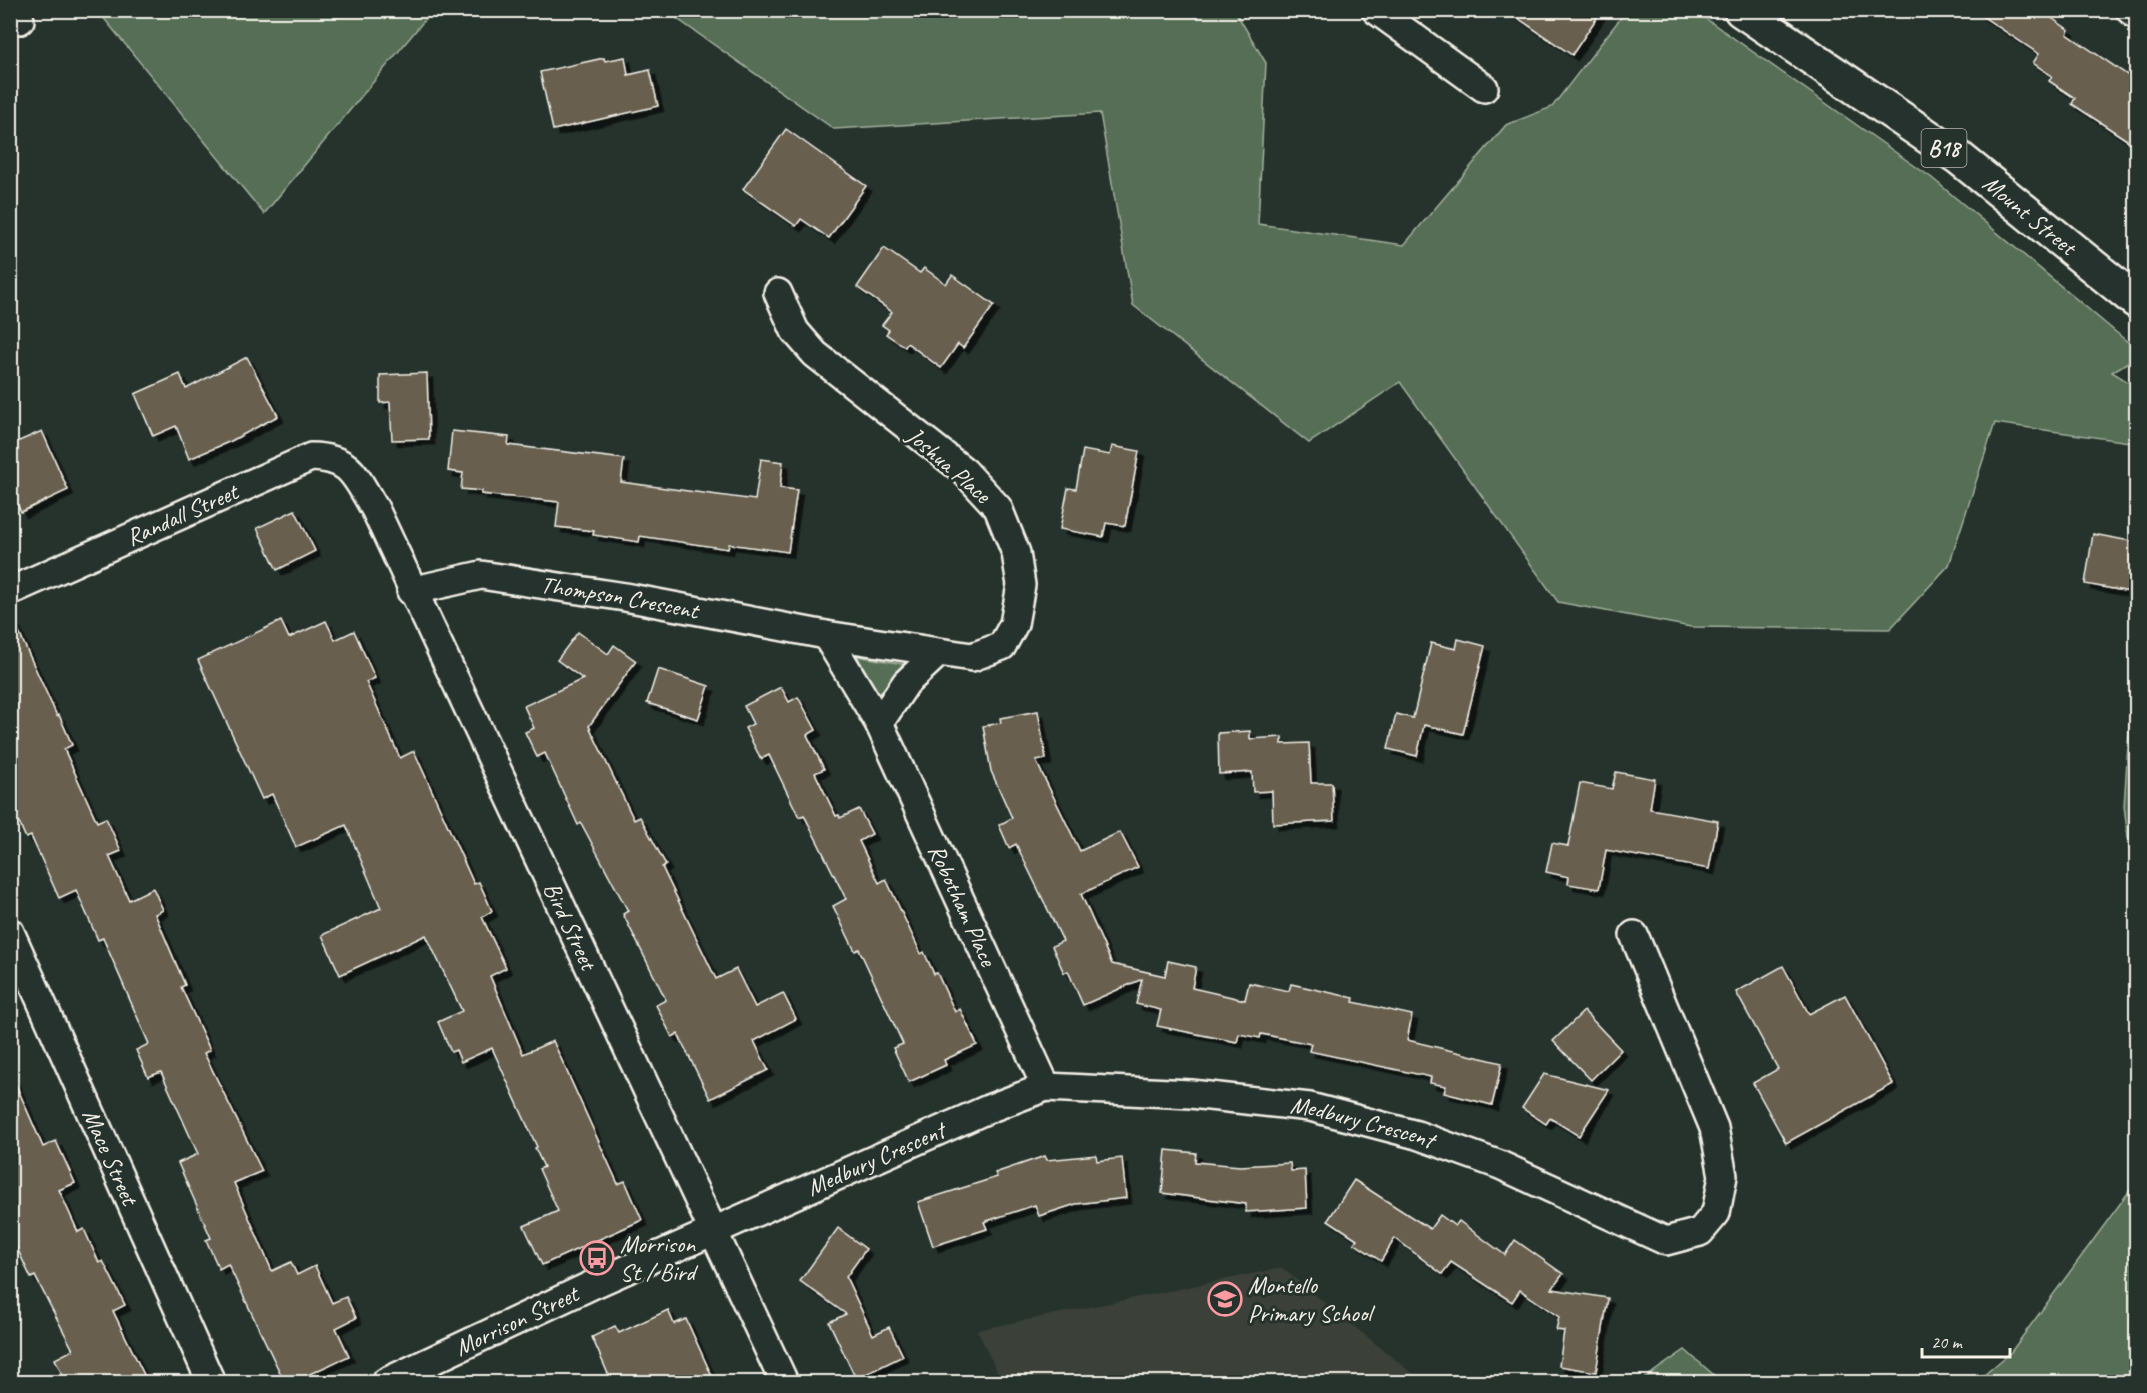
<svg xmlns="http://www.w3.org/2000/svg" width="2147" height="1393" viewBox="0 0 2147 1393" font-family="Caveat,sans-serif">
<style>
.built{fill:#3a4038}
.green{fill:#556e54;stroke:#a4b09e;stroke-width:1.5}
.building{fill:#675f50;stroke:#f4f1e8;stroke-width:1.5;filter:url(#shadow)}
.lines{fill:none;stroke-linecap:round;stroke-linejoin:round}
.minor-casing{stroke:#f4f1e8;stroke-width:32}
.trunk-casing{stroke:#f4f1e8;stroke-width:38}
.minor{stroke:#26332d;stroke-width:27}
.trunk{stroke:#26332d;stroke-width:33}
.labels{text-anchor:middle;stroke-width:6;stroke-linejoin:round;paint-order:stroke}
.shield{fill:#26332d;stroke:#b6b8b0;stroke-width:1.5}
.shield-label{font-size:22px;font-weight:bold;fill:#f4f1e8}
.street-label{font-size:24px;fill:#f4f1e8;stroke:#26332d}
.poi-label{font-size:24px;fill:#f4f1e8;stroke:#26332d;text-anchor:start}
</style>
<defs>
<filter id="shadow"><feDropShadow dx="5.5" dy="5.5" stdDeviation="0" flood-color="#0009"/></filter>
</defs>
<rect width="100%" height="100%" fill="#26332d"/>
<filter id="ink" filterUnits="userSpaceOnUse"><feTurbulence type="fractalNoise" baseFrequency=".0167" numOctaves="2"/><feDisplacementMap in="SourceGraphic" scale="12" xChannelSelector="R" yChannelSelector="G"/><feConvolveMatrix kernelMatrix="1 2 1 2 8 2 1 2 1" color-interpolation-filters="sRGB"/></filter>
<g filter="url(#ink)">
<polygon class="built" points="1282,1268 1423,1382 1002,1382 977,1330"/>
<g class="green">
<polygon points="106,10 432,10 432,11 264,214 102,16"/>
<polygon points="666,11 1235,11 1266,63 1258,224 1404,245 1506,125 1552,107 1626,11 1695,11 1932,178 2136,349 2136,357 2112,372 2136,387 2136,443 1995,423 1949,565 1890,629 1691,627 1558,602 1400,382 1309,443 1133,305 1100,113 834,129"/>
<polygon points="857,656 903,664 880,698"/>
<polygon points="2132,685 2136,689 2136,901 2124,806"/>
<polygon points="2136,1182 2136,1382 1976,1382 2011,1352"/>
<polygon points="1685,1350 1722,1382 1639,1382"/>
</g>
<g class="building">
<polygon points="1506,10 1602,10 1572,55"/>
<polygon points="1973,10 2040,10 2069,30 2067,34 2136,81 2136,146 2072,104 2075,98 2049,81 2052,76 2033,63 2039,54"/>
<polygon points="625,57 628,75 650,70 658,106 553,130 540,72 604,58 605,61"/>
<polygon points="786,129 866,186 829,238 801,219 796,226 743,189"/>
<polygon points="884,248 920,273 924,268 946,284 952,275 994,305 963,348 958,344 941,368 907,343 905,347 886,334 889,330 882,325 892,312 857,287"/>
<polygon points="247,357 278,416 231,441 189,459 176,426 153,436 135,394 180,374 186,389"/>
<polygon points="427,373 429,439 392,440 390,402 380,403 380,375"/>
<polygon points="42,431 68,490 21,512 10,489 10,445"/>
<polygon points="452,431 509,437 508,445 624,459 621,482 755,500 761,459 783,462 780,488 797,490 788,552 729,544 728,549 640,536 639,542 593,535 594,531 556,527 559,502 481,494 482,491 461,489 463,473 448,471"/>
<polygon points="1112,446 1139,451 1125,526 1106,523 1103,537 1060,529 1068,488 1076,489 1083,450 1110,455"/>
<polygon points="295,510 315,551 277,570 257,528"/>
<polygon points="2093,534 2136,542 2136,593 2085,584"/>
<polygon points="10,613 57,716 59,715 72,745 64,749 97,822 106,818 121,851 109,856 129,900 153,888 163,910 155,914 185,985 181,987 210,1050 204,1053 262,1171 234,1183 272,1271 291,1262 297,1275 315,1266 332,1303 346,1297 356,1318 336,1328 349,1356 290,1383 285,1383 228,1264 219,1269 206,1240 211,1238 178,1163 198,1154 161,1072 148,1077 136,1050 149,1044 103,938 98,940 76,890 59,898 31,836 26,838 10,803"/>
<polygon points="281,621 289,638 326,621 335,640 354,631 375,678 366,682 400,758 414,751 474,884 479,882 492,911 482,917 506,968 490,976 523,1054 553,1041 618,1184 625,1181 642,1220 542,1265 524,1226 558,1211 539,1169 544,1167 535,1148 537,1147 492,1048 461,1062 456,1050 451,1052 438,1022 462,1011 426,935 340,975 322,935 381,908 346,825 296,847 272,794 262,799 198,660"/>
<polygon points="578,632 608,654 614,645 636,661 589,726 634,820 640,817 666,865 662,867 716,979 736,969 755,1007 783,993 796,1019 754,1041 768,1070 710,1099 678,1034 672,1037 656,1005 666,1000 623,914 628,911 581,823 578,825 545,753 537,757 525,732 534,728 524,706 583,679 557,660"/>
<polygon points="1458,639 1485,646 1463,734 1424,725 1417,756 1388,749 1396,714 1413,718 1431,643 1456,649"/>
<polygon points="658,669 709,686 698,719 647,703"/>
<polygon points="781,687 789,702 798,697 816,730 807,735 824,769 815,773 836,816 839,815 840,818 859,809 872,834 859,841 879,883 886,879 921,954 924,952 934,974 937,973 955,1012 960,1009 977,1045 944,1060 946,1065 909,1082 893,1048 903,1044 859,949 855,951 833,906 846,899 804,815 799,817 769,755 761,759 745,728 753,724 744,706"/>
<polygon points="1038,711 1046,759 1036,761 1080,851 1120,832 1138,867 1081,894 1112,964 1165,976 1168,961 1196,967 1192,988 1245,1000 1249,983 1289,991 1291,984 1354,998 1353,1002 1412,1015 1407,1040 1502,1063 1492,1105 1444,1093 1446,1086 1430,1083 1431,1077 1309,1051 1311,1044 1261,1034 1260,1038 1239,1034 1237,1042 1157,1026 1161,1010 1136,1004 1142,979 1083,1005 1068,971 1064,973 1052,946 1063,941 1016,844 1009,848 999,825 1012,818 991,771 983,726 1001,723 1000,718"/>
<polygon points="1250,731 1250,739 1282,737 1282,744 1309,743 1311,783 1332,783 1334,821 1273,824 1272,791 1253,792 1252,772 1219,774 1218,733"/>
<polygon points="1616,772 1655,779 1650,809 1718,821 1709,869 1606,850 1599,889 1568,884 1569,877 1546,872 1552,843 1568,846 1580,783 1612,789"/>
<polygon points="1783,966 1809,1014 1845,995 1893,1084 1786,1143 1753,1083 1778,1069 1736,992"/>
<polygon points="1584,1011 1621,1050 1591,1080 1553,1041"/>
<polygon points="10,1071 43,1147 56,1141 75,1183 59,1190 78,1232 84,1229 99,1263 103,1261 125,1305 113,1311 148,1383 66,1383 55,1359 73,1350 35,1276 31,1278 10,1233"/>
<polygon points="1544,1074 1609,1090 1579,1136 1550,1118 1546,1124 1522,1108"/>
<polygon points="1166,1150 1196,1153 1195,1162 1240,1166 1290,1163 1291,1171 1305,1170 1307,1208 1246,1212 1246,1204 1162,1193"/>
<polygon points="1096,1155 1097,1161 1122,1158 1126,1198 1076,1204 1039,1216 1035,1205 984,1222 987,1229 933,1246 918,1202 997,1177 995,1173 1045,1156 1047,1160"/>
<polygon points="1354,1180 1430,1229 1440,1215 1455,1226 1459,1221 1505,1255 1515,1240 1563,1274 1552,1289 1608,1298 1596,1372 1559,1366 1564,1331 1556,1330 1559,1317 1520,1290 1512,1302 1451,1262 1442,1274 1395,1238 1381,1261 1354,1243 1357,1239 1328,1220"/>
<polygon points="838,1228 866,1249 846,1277 873,1335 889,1327 903,1356 856,1379 829,1322 846,1314 800,1281"/>
<polygon points="668,1310 674,1324 686,1319 715,1383 612,1383 592,1337 615,1326 619,1333"/>
</g>
<g class="lines">
<defs>
<g id="minor">
<polyline points="1376,10 1484,88"/>
<polyline points="2130,10 2136,15"/>
<polyline points="10,19 20,20"/>
<path id="s1" d="M10,591L311,457C352,458 355,477 375,509L784,1382"/>
<path id="s2" d="M411,591L481,575L625,597L826,635L972,657L1002,646L1014,624L1021,585L1016,553L998,508L964,471L815,354L795,331L778,293"/>
<path id="s3" d="M826,635L879,723L1046,1087"/>
<polyline points="879,723 906,683 938,653"/>
<path id="s4" d="M10,932L211,1382"/>
<path id="s5" d="M386,1382L592,1285L988,1109L1046,1087L1191,1094L1310,1107L1417,1135L1500,1165L1666,1241L1700,1232L1716,1213L1723,1176L1714,1128L1634,935"/>
</g>
<g id="trunk">
<path id="s6" d="M1741,10L1958,157L2136,301"/>
</g>
</defs>
<use href="#minor" class="minor-casing"/>
<use href="#trunk" class="trunk-casing"/>
<use href="#minor" class="minor"/>
<use href="#trunk" class="trunk"/>
</g>
</g>
<defs>
<symbol id="bus-ring" viewBox="-11 -11 22 22"><circle r="9.5" fill="#26332d" stroke="#ff9aa2" stroke-width="1.5"/><path d="M-5-6H5V4H4V6H2V4H-2V6H-4V4H-5ZM-3.5-4V0h7V-4ZM-3.5 1.2v1.5H-2V1.2ZM2 1.2v1.5H3.5V1.2Z" fill="#ff9aa2"/></symbol>
<symbol id="school-ring" viewBox="-11 -11 22 22"><circle r="9.5" fill="#26332d" stroke="#ff9aa2" stroke-width="1.5"/><path d="M0-5L7-2L0 1L-7-2ZM-4 1L0 2.5L4 1V4Q0 6-4 4Z" fill="#ff9aa2"/></symbol>
</defs>
<g fill-rule="evenodd">
<use href="#bus-ring" x="578" y="1239" width="38" height="38"/>
<use href="#school-ring" x="1206" y="1280" width="38" height="38"/>
</g>
<g class="labels">
<rect class="shield" x="1921.5" y="129" width="45" height="38" rx="4.5"/>
<g class="shield-label">
<text x="1944" y="156">B18</text>
</g>
<g class="street-label">
<text dy="8" stroke="none"><textPath href="#s6" startOffset="354">Mount Street</textPath></text>
<text transform="translate(949 465) rotate(41)" y="8">Joshua Place</text>
<text dy="8" stroke="none"><textPath href="#s1" startOffset="188">Randall Street</textPath></text>
<text dy="8" stroke="none"><textPath href="#s2" startOffset="212">Thompson Crescent</textPath></text>
<text dy="8" stroke="none"><textPath href="#s3" startOffset="303">Robotham Place</textPath></text>
<text dy="8" stroke="none"><textPath href="#s1" startOffset="878">Bird Street</textPath></text>
<text dy="8" stroke="none"><textPath href="#s5" startOffset="1042">Medbury Crescent</textPath></text>
<text dy="8" stroke="none"><textPath href="#s4" startOffset="246">Mace Street</textPath></text>
<text dy="8" stroke="none"><textPath href="#s5" startOffset="538">Medbury Crescent</textPath></text>
<text dy="8" stroke="none"><textPath href="#s5" startOffset="144">Morrison Street</textPath></text>
</g>
<g class="poi-label">
<text x="620" y="1252">Morrison<tspan x="620" dy="28">St / Bird</tspan></text>
<text x="1248" y="1293">Montello<tspan x="1248" dy="28">Primary School</tspan></text>
</g>
</g>
<rect width="2147" height="1393" fill="none" stroke="#26332d" stroke-width="36"/>
<rect x="18" y="18" width="2111" height="1357" fill="none" stroke="#f4f1e8" stroke-width="2" filter="url(#ink)"/>
<path d="M1922 1348v9h88v-9" fill="none" stroke="#f4f1e8" stroke-width="3"/>
<text x="1931" y="1348" font-size="18" fill="#f4f1e8" stroke="#26332d" stroke-width="4.5" paint-order="stroke">20 m</text>
</svg>
